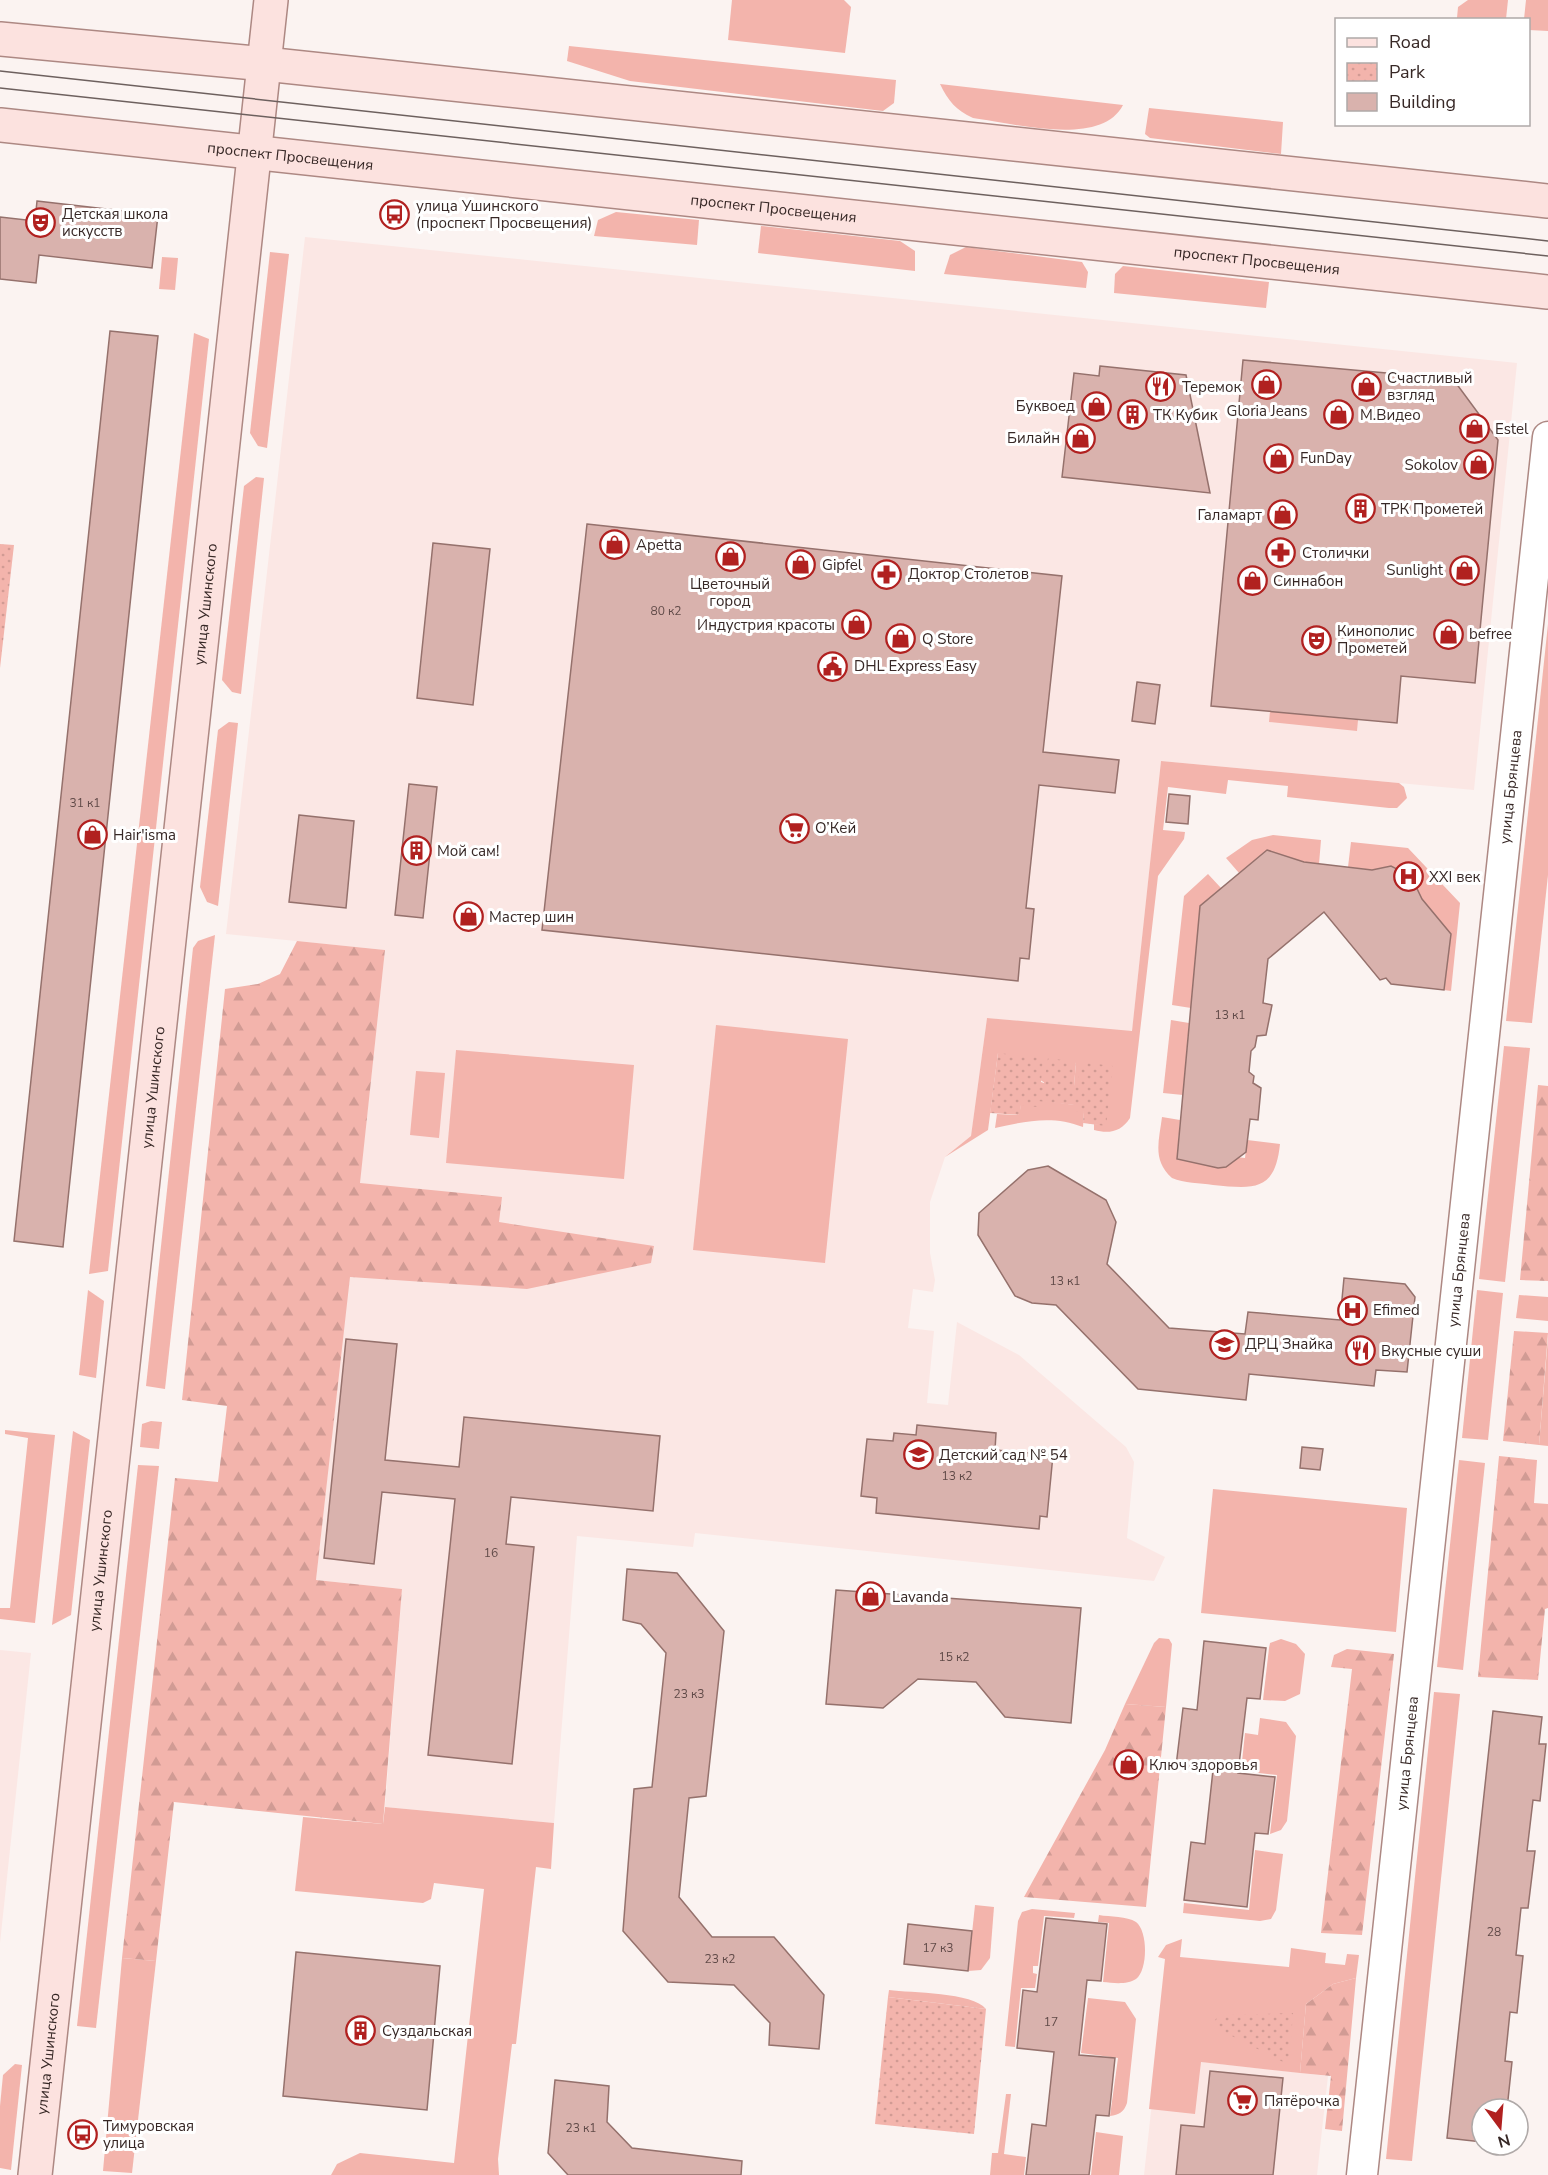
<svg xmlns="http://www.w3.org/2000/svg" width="1548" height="2175" viewBox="0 0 1548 2175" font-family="'Nunito Sans',sans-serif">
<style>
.built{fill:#fbe7e4}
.grass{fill:#f3b4ac}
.forest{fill:url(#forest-firs)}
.park{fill:url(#park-dots)}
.building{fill:#d9b2ad;stroke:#95716c;stroke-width:1.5}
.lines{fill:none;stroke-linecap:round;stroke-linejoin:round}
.street-casing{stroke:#ad8883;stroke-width:33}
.secondary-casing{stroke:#ad8883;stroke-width:36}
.street{stroke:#fff;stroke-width:30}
.secondary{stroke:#fce2df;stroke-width:33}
.tram{stroke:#6d605e;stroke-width:1.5}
.labels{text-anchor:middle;stroke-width:6;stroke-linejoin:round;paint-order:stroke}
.number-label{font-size:12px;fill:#604a48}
.street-label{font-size:15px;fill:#372826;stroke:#fff}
.poi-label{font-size:15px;fill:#372826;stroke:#fff;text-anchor:start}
</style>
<defs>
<pattern id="forest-firs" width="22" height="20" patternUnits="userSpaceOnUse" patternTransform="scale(1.5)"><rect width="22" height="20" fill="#f3b4ac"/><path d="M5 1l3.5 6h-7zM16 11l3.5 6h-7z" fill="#d19b94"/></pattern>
<pattern id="park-dots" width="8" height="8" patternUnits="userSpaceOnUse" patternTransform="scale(1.5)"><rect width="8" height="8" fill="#f3b4ac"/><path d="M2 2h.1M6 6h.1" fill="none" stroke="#d19b94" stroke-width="1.8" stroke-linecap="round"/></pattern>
</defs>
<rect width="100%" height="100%" fill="#fbf3f1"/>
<g class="built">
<polygon points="305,237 1517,363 1474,790 1161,761 1132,1032 987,1018 971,1137 945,1157 930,1202 930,1253 935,1280 933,1292 913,1289 908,1328 934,1331 927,1403 948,1405 957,1322 1019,1355 1126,1447 1134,1462 1127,1538 1165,1557 1154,1581 695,1533 693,1547 577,1536 554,1823 385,1807 402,1589 316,1580 385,950 226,934"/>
<polygon points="0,1650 31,1653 0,1943"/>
<polygon points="1157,2057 1328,2076 1317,2175 1144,2175"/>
</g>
<g class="grass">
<polygon points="732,0 844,0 851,7 845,53 728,40"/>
<polygon points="1468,0 1508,0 1506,19 1457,18 1458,7"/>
<polygon points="1526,0 1548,0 1548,31 1529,30 1528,20 1524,19"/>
<polygon points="569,46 896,80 894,103 883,111 630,81 567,61"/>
<path d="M940,84L1123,105C1101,148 1013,123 973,118C956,110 948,101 940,84Z"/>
<polygon points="1149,108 1283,122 1281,154 1150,138 1145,134"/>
<polygon points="616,212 699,220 697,245 594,236 598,220"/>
<polygon points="761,226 900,241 915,251 915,271 758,253"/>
<polygon points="966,247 1082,262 1088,272 1086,288 944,274 950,255"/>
<polygon points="270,252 289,254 267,448 258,446 250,433"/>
<polygon points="162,257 178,258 175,290 159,289"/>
<polygon points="1123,266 1269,282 1266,308 1114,293 1115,274"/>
<polygon points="194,333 209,339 108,1271 89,1274"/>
<polygon points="256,477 264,478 241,694 232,692 222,680 244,486"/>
<polygon points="1548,624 1548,875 1532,1023 1506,1021"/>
<polygon points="1270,711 1358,720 1357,731 1269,722"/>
<polygon points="229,722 238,723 218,906 207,902 200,887 218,730"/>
<path d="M1161,761L1399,783L1404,787L1407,798L1397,808H1389L1287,797L1288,786L1228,780L1226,794L1168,787L1163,830L1185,832L1184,839L1158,876L1130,1118C1121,1132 1109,1134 1094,1130V1124L1106,1125L1078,1086H1074L1076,1062L1045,1083L998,1053L988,1130L945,1157L971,1136L987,1018L1132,1031Z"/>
<polygon points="1273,835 1321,840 1319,864 1304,862 1267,850 1239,873 1226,858 1252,840"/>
<polygon points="1351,842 1408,848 1460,903 1451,991 1444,990 1451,934 1422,899 1411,876 1404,871 1391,866 1372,870 1348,867"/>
<polygon points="1208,874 1221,888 1200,906 1191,1008 1172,1005 1184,896"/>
<polygon points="215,935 165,1389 146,1386 193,948 198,941"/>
<polygon points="1171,1020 1189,1023 1183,1095 1163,1093"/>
<polygon points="716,1025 848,1039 825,1263 693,1250"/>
<polygon points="1504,1046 1530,1048 1505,1282 1479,1279"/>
<polygon points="456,1050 634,1065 624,1179 446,1163"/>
<polygon points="416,1071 445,1073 439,1138 410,1135"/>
<path d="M1038,1100L1075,1105L1084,1112L1083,1127C1053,1115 1026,1121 995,1128L997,1114L1019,1115L1021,1105Z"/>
<path d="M1162,1117L1180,1120L1177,1159L1226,1167L1236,1157L1245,1158L1247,1140L1280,1144C1275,1192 1254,1189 1213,1185C1200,1183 1184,1183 1172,1178C1152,1160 1159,1141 1162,1117Z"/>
<polygon points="88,1290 104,1301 96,1378 79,1375"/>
<polygon points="1477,1290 1503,1293 1488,1440 1462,1438"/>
<polygon points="1519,1295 1548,1297 1548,1321 1516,1318"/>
<polygon points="1548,1338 1548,1446 1539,1445"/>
<polygon points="151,1421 162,1422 159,1449 140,1447 142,1424"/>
<polygon points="5,1430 55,1435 35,1623 0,1619 0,1608 10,1608 28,1438 5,1434"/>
<polygon points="73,1431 90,1440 71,1615 52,1625"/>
<polygon points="1459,1460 1485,1463 1463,1670 1437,1667"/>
<polygon points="138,1465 159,1466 96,2028 77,2026"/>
<polygon points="1213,1489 1407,1508 1396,1632 1201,1613"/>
<polygon points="1159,1638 1169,1639 1172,1644 1166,1707 1125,1704 1154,1643"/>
<polygon points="1281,1639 1296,1644 1305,1654 1300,1694 1285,1701 1263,1700 1269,1648 1270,1643"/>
<polygon points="1434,1692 1460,1694 1412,2161 1386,2159"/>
<polygon points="1260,1718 1286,1722 1296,1736 1287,1821 1281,1830 1270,1834 1277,1775 1241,1771 1245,1733 1258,1735"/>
<polygon points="385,1807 554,1823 551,1869 536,1867 516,2044 512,2044 498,2159 499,2175 331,2175 337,2164 360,2153 454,2163 484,1889 434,1883 431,1899 423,1903 295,1891 303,1817 383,1824"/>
<polygon points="1255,1850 1283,1854 1276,1910 1271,1919 1260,1921 1183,1913 1184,1903 1249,1910"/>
<polygon points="975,1905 994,1907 990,1958 981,1970 968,1971"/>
<polygon points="1032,1909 1075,1913 1074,1918 1044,1916 1038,1966 1033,1966 1033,1973 1037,1974 1035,1988 1021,1988 1015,2047 1005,2046 1018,1921 1022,1912"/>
<path d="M1099,1915C1110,1917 1127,1916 1136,1922C1148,1931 1148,1970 1136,1979C1127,1985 1113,1983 1103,1982L1109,1923L1098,1922Z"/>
<polygon points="1182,1939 1180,1957 1289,1967 1291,1948 1326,1953 1325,1963 1345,1965 1347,1954 1359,1955 1356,1978 1333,1984 1306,2004 1300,2073 1201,2062 1195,2114 1149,2109 1165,1959 1158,1957 1166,1945"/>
<polygon points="122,1958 156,1961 132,2173 103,2171"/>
<path d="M889,1990C911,1993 973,1992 986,2009L888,1997Z"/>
<path d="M1088,1998L1125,2002L1136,2019L1127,2103C1124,2112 1119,2115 1110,2116L1118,2058L1081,2053Z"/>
<polygon points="15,2064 22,2065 11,2170 0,2168 0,2106 3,2075"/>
<polygon points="1006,2094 1011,2094 1004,2154 1026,2157 1024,2175 990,2175 992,2153 998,2153"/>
<polygon points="1096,2132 1123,2136 1119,2175 1091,2175"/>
</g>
<g class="forest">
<polygon points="297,941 385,950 360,1183 502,1197 499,1222 654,1246 651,1263 527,1289 350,1277 316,1580 402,1589 383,1824 174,1802 156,1961 122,1958 175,1478 218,1482 227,1406 182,1400 225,989 258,984 280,974"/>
<polygon points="1538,1085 1548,1086 1548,1281 1520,1280"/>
<polygon points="1514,1331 1548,1333 1539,1445 1503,1441"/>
<polygon points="1499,1456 1537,1460 1534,1503 1548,1504 1548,1608 1545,1609 1538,1680 1478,1677"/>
<polygon points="1347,1649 1394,1654 1362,1935 1321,1933 1352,1669 1331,1667 1334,1655"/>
<polygon points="1125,1704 1166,1707 1146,1907 1024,1897 1105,1750"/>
<polygon points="1356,1978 1342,2131 1325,2129 1331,2076 1300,2073 1306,2004 1333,1984"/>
</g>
<g class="park">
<polygon points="0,544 14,545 0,668"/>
<polygon points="998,1053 1043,1058 1041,1082 1044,1083 1048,1058 1076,1062 1074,1086 1078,1086 1080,1062 1113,1066 1106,1126 1083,1123 1084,1112 1074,1111 1074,1105 1038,1101 1037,1107 1021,1105 1020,1115 990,1113"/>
<polygon points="888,1997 986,2009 974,2134 875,2124"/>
<polygon points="1293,2013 1289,2065 1224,2032 1214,2022 1217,2017 1228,2015"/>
</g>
<g class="building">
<polygon points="37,201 158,215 152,268 39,255 36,283 0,279 0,217 35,221"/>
<polygon points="110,331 158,336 63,1247 14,1241"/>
<polygon points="1243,360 1453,379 1498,440 1475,683 1401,676 1397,723 1211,706"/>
<polygon points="1100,366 1186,375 1210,493 1062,477 1074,373 1099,376"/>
<polygon points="587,524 1062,576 1043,752 1119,760 1115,793 1039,785 1026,908 1034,909 1029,959 1020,958 1018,981 542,930"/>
<polygon points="433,543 490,549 473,705 417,698"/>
<polygon points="1137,682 1160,685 1155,724 1132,721"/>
<polygon points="409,784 437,787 423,918 395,915"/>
<polygon points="1169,794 1190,796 1188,824 1166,822"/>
<polygon points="299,815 354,821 346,908 289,902"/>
<polygon points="1267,850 1304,862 1372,870 1391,866 1411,876 1422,899 1451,934 1444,990 1391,984 1386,978 1380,980 1324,912 1268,959 1263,1003 1272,1005 1266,1035 1257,1036 1255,1047 1251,1051 1249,1072 1254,1076 1253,1083 1261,1088 1258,1120 1250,1119 1246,1152 1226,1167 1218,1168 1177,1159 1200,906"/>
<polygon points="1048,1166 1106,1200 1116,1222 1107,1264 1169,1328 1245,1334 1248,1312 1340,1320 1344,1278 1405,1284 1415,1297 1407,1372 1376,1370 1374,1386 1249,1374 1246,1400 1138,1389 1056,1305 1032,1303 1015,1296 978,1235 979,1213 1028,1170"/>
<polygon points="346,1339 397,1344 385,1460 459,1467 464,1417 660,1436 653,1511 511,1497 506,1544 534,1547 512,1764 428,1755 455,1499 382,1492 374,1564 324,1558"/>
<polygon points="917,1425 996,1433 995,1450 1053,1455 1047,1517 1040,1516 1039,1529 876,1513 877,1498 861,1496 867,1439 893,1441 894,1433 916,1435"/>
<polygon points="1302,1447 1323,1449 1320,1470 1300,1468"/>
<polygon points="627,1569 677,1573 724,1631 706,1796 689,1798 679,1897 712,1937 774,1937 824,1995 819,2049 769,2045 770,2023 734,1985 668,1982 623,1931 634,1789 652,1787 666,1653 641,1624 623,1620"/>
<polygon points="836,1590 1081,1608 1071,1723 1005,1717 976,1682 918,1679 883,1708 826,1704"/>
<polygon points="1204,1641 1266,1648 1260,1699 1247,1698 1238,1773 1275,1777 1268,1834 1255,1833 1247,1907 1184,1900 1191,1842 1205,1844 1213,1770 1176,1766 1183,1708 1197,1710"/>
<polygon points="1493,1711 1542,1717 1539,1744 1546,1744 1540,1801 1533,1800 1527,1851 1535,1851 1528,1908 1521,1908 1516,1955 1523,1956 1517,2013 1510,2012 1505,2061 1512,2062 1507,2109 1482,2109 1482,2142 1447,2138"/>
<polygon points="1046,1918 1107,1924 1101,1981 1087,1980 1079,2055 1115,2058 1109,2116 1096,2115 1089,2175 1026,2175 1032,2124 1046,2126 1054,2052 1017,2048 1023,1990 1037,1992"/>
<polygon points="908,1924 972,1931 968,1971 904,1964"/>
<polygon points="296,1952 440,1966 427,2110 283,2096"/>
<polygon points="1210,2071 1283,2078 1273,2175 1176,2175 1181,2125 1204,2127"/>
<polygon points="555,2080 609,2086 607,2122 632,2148 742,2161 741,2175 568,2175 548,2153"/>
</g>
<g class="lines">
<defs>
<g id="street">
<path id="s1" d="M1362,2175L1548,437"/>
</g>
<g id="secondary">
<polyline points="0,39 265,64 1548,201"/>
<path id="s2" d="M0,125L1548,292"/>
<path id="s3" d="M35,2175L271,0"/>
</g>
</defs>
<use href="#street" class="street-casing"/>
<use href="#secondary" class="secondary-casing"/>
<use href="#street" class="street"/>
<use href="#secondary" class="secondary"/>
<g class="tram">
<polyline points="0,71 1548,241"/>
<polyline points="0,88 1548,256"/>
</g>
</g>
<defs>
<symbol id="bus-ring" viewBox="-11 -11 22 22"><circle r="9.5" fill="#fff" stroke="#b12120" stroke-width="1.5"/><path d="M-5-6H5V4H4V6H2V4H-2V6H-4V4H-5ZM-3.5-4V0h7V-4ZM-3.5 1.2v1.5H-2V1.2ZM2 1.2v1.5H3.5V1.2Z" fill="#b12120"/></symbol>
<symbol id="theatre-ring" viewBox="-11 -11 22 22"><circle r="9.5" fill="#fff" stroke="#b12120" stroke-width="1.5"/><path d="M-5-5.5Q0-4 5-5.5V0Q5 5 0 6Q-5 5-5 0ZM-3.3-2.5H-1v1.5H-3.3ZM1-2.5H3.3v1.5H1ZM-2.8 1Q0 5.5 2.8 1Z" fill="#b12120"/></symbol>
<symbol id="shop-ring" viewBox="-11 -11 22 22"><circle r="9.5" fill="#fff" stroke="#b12120" stroke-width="1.5"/><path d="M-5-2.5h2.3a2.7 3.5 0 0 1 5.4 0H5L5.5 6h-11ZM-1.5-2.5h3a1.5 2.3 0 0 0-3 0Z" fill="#b12120"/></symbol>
<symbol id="restaurant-ring" viewBox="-11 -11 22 22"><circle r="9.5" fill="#fff" stroke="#b12120" stroke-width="1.5"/><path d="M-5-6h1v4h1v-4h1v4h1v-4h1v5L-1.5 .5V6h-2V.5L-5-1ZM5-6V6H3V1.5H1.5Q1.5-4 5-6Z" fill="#b12120"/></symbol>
<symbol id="building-ring" viewBox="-11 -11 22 22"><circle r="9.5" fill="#fff" stroke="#b12120" stroke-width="1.5"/><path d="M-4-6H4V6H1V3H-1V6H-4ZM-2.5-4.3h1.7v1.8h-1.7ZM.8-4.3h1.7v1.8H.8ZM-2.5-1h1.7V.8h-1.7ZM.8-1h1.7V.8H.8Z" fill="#b12120"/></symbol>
<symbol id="pharmacy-ring" viewBox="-11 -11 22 22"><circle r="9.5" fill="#fff" stroke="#b12120" stroke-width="1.5"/><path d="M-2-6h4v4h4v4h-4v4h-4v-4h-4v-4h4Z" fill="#b12120"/></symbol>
<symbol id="civic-ring" viewBox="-11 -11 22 22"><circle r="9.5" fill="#fff" stroke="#b12120" stroke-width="1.5"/><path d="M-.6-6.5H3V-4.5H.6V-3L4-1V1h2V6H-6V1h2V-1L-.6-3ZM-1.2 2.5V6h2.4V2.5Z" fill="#b12120"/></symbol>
<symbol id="supermarket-ring" viewBox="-11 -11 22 22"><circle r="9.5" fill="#fff" stroke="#b12120" stroke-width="1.5"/><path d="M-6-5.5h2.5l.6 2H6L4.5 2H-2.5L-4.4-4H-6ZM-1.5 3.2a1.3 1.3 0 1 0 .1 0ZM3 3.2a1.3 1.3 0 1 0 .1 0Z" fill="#b12120"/></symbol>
<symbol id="hospital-ring" viewBox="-11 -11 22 22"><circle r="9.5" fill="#fff" stroke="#b12120" stroke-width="1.5"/><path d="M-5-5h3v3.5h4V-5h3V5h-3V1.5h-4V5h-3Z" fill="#b12120"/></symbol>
<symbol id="school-ring" viewBox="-11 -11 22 22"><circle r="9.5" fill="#fff" stroke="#b12120" stroke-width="1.5"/><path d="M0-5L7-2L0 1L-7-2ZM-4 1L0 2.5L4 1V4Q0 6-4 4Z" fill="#b12120"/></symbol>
</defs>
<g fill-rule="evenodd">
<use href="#bus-ring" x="378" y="198" width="33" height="33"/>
<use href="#theatre-ring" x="24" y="206" width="33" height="33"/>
<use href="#shop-ring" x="1250" y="368" width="33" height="33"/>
<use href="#restaurant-ring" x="1144" y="370" width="33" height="33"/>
<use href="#shop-ring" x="1350" y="370" width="33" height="33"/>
<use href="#shop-ring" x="1080" y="390" width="33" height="33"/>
<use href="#building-ring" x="1116" y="398" width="33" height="33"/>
<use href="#shop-ring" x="1322" y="398" width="33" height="33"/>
<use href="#shop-ring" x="1458" y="412" width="33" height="33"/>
<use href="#shop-ring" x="1064" y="422" width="33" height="33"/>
<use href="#shop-ring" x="1262" y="442" width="33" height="33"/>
<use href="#shop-ring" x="1462" y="448" width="33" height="33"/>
<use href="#building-ring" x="1344" y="492" width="33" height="33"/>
<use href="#shop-ring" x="1266" y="498" width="33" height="33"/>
<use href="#shop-ring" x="598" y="528" width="33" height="33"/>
<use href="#pharmacy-ring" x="1264" y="536" width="33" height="33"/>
<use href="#shop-ring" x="714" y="540" width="33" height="33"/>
<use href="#shop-ring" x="784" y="548" width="33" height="33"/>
<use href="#shop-ring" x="1448" y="554" width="33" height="33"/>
<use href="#pharmacy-ring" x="870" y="558" width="33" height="33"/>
<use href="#shop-ring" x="1236" y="564" width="33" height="33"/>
<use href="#shop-ring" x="840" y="608" width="33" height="33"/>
<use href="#shop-ring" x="1432" y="618" width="33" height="33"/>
<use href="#shop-ring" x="884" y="622" width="33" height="33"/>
<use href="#theatre-ring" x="1300" y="624" width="33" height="33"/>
<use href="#civic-ring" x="816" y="650" width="33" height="33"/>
<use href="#supermarket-ring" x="778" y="812" width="33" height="33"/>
<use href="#shop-ring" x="76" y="818" width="33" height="33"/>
<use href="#building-ring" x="400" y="834" width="33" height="33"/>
<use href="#hospital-ring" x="1392" y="860" width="33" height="33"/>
<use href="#shop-ring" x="452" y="900" width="33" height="33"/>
<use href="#hospital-ring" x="1336" y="1294" width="33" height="33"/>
<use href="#school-ring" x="1208" y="1328" width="33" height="33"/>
<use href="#restaurant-ring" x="1344" y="1334" width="33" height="33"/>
<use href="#school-ring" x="902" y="1438" width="33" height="33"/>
<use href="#shop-ring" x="854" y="1580" width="33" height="33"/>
<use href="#shop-ring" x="1112" y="1748" width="33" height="33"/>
<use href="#building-ring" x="344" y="2014" width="33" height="33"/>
<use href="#supermarket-ring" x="1226" y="2084" width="33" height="33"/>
<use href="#bus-ring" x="66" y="2118" width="33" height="33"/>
</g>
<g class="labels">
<g class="number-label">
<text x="666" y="615">80 к2</text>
<text x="85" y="807">31 к1</text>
<text x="1230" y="1019">13 к1</text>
<text x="1065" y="1285">13 к1</text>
<text x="957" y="1480">13 к2</text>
<text x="491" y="1557">16</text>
<text x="954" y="1661">15 к2</text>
<text x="689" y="1698">23 к3</text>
<text x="1494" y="1936">28</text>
<text x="938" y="1952">17 к3</text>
<text x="720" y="1963">23 к2</text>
<text x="1051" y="2026">17</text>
<text x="581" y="2132">23 к1</text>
</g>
<g class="street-label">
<text dy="5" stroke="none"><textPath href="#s2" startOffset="292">проспект Просвещения</textPath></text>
<text dy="5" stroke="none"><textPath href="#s2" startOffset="778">проспект Просвещения</textPath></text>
<text dy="5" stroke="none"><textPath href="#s2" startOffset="1264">проспект Просвещения</textPath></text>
<text dy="5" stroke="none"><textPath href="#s3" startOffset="1580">улица Ушинского</textPath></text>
<text dy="5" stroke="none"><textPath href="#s1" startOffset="1396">улица Брянцева</textPath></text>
<text dy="5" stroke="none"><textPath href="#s3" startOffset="1094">улица Ушинского</textPath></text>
<text dy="5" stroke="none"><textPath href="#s1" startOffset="910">улица Брянцева</textPath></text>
<text dy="5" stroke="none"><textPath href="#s3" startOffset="608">улица Ушинского</textPath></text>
<text dy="5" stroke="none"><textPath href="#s1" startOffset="424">улица Брянцева</textPath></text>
<text dy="5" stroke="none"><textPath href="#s3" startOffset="122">улица Ушинского</textPath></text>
</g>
<g class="poi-label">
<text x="416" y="211">улица Ушинского<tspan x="416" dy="17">(проспект Просвещения)</tspan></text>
<text x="62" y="219">Детская школа<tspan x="62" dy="17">искусств</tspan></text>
<text x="1387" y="383">Счастливый<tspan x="1387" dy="17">взгляд</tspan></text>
<text x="1182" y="392">Теремок</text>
<text x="1075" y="411" text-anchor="end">Буквоед</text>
<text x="1267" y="416" text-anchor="middle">Gloria Jeans</text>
<text x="1153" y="420">ТК Кубик</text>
<text x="1360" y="420">М.Видео</text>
<text x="1495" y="434">Estel</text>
<text x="1060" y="443" text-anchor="end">Билайн</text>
<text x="1300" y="463">FunDay</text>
<text x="1458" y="470" text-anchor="end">Sokolov</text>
<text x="1381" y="514">ТРК Прометей</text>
<text x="1262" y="520" text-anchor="end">Галамарт</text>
<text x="636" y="550">Apetta</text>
<text x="1302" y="558">Столички</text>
<text x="822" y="570">Gipfel</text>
<text x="1443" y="575" text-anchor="end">Sunlight</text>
<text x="908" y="579">Доктор Столетов</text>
<text x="1273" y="586">Синнабон</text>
<text x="730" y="589" text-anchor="middle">Цветочный<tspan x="730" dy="17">город</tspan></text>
<text x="835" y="630" text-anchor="end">Индустрия красоты</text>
<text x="1337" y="636">Кинополис<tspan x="1337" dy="17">Прометей</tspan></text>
<text x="1469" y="639">befree</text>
<text x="922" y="644">Q Store</text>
<text x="854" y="671">DHL Express Easy</text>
<text x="815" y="833">О’Кей</text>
<text x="113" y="840">Hair'isma</text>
<text x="437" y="856">Мой сам!</text>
<text x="1429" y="882">XXI век</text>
<text x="489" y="922">Мастер шин</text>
<text x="1373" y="1315">Efimed</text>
<text x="1245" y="1349">ДРЦ Знайка</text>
<text x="1381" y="1356">Вкусные суши</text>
<text x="939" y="1460">Детский сад № 54</text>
<text x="892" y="1602">Lavanda</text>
<text x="1149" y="1770">Ключ здоровья</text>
<text x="382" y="2036">Суздальская</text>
<text x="1264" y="2106">Пятёрочка</text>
<text x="103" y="2131">Тимуровская<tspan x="103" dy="17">улица</tspan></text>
</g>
</g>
<rect x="1335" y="18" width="195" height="108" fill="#ffffff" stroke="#afa9a8" stroke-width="1.5"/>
<rect x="1347" y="38" width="30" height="9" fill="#fce2df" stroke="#afa9a8" stroke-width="1.5"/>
<text x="1389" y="48" font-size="18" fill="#372826">Road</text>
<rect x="1347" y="63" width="30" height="18" fill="url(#park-dots)" stroke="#afa9a8" stroke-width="1.5"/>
<text x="1389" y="78" font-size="18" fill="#372826">Park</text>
<rect x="1347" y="93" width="30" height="18" fill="#d9b2ad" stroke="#afa9a8" stroke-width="1.5"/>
<text x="1389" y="108" font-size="18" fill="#372826">Building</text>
<g transform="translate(1500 2127) rotate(164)"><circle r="28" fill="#ffffff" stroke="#afa9a8" stroke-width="1.5"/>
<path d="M0-4.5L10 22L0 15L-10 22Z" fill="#b12120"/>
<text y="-9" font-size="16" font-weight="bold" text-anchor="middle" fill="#372826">N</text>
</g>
</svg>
